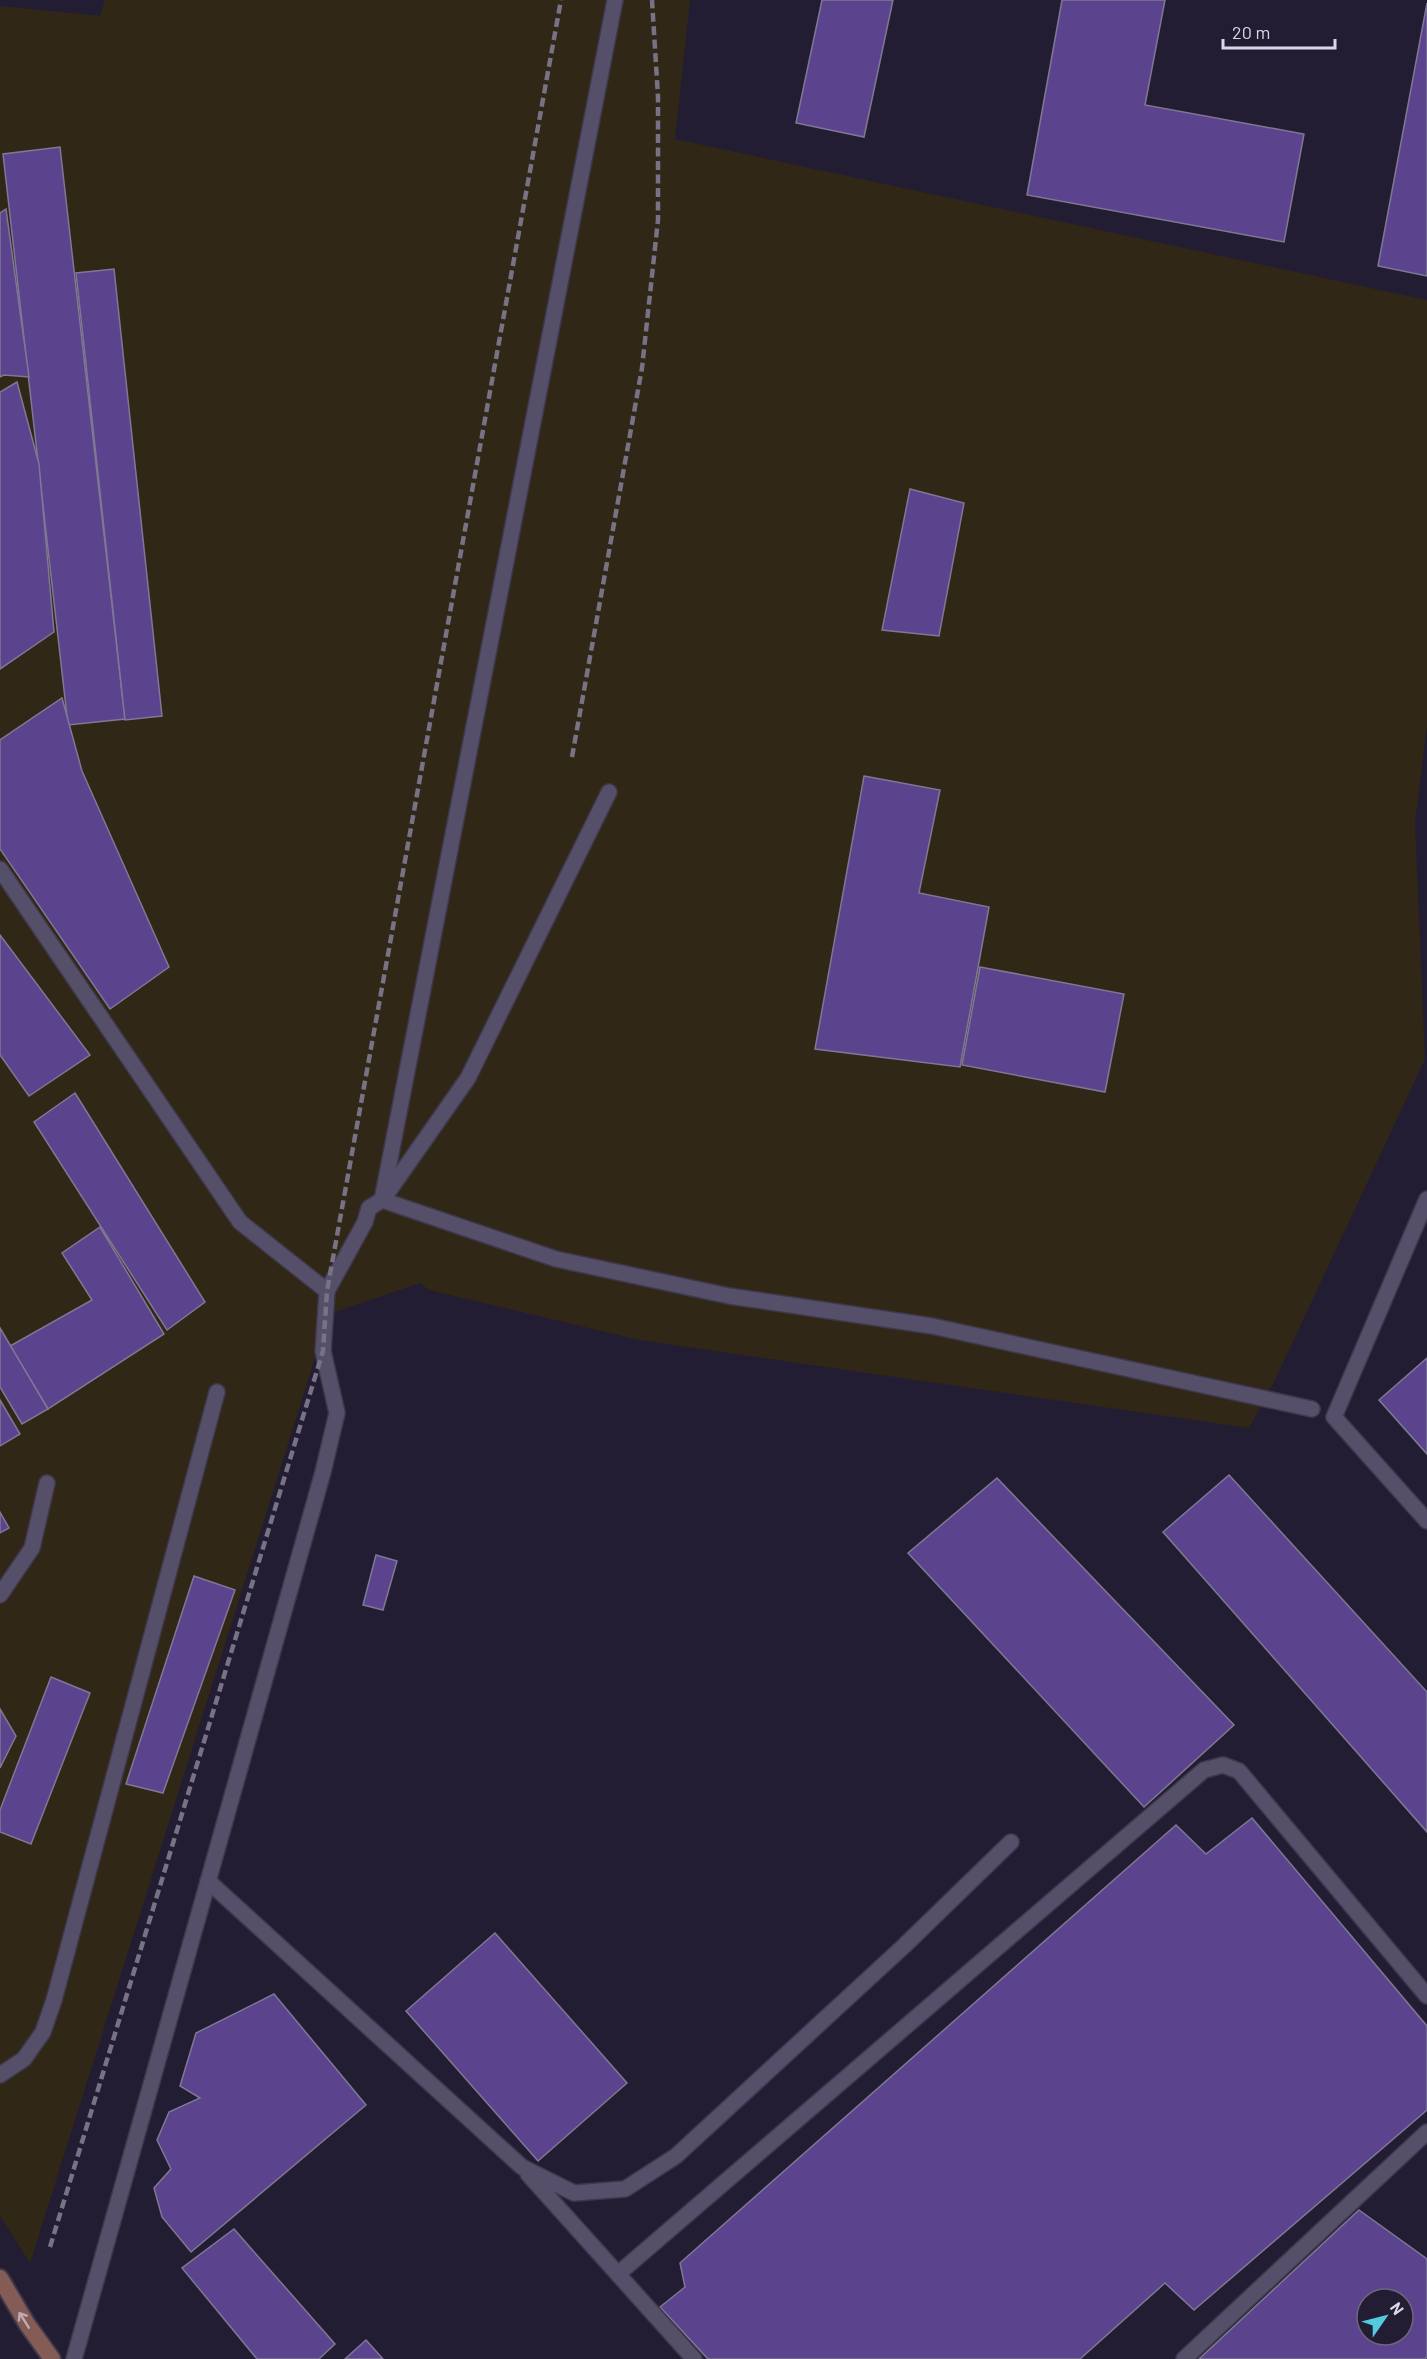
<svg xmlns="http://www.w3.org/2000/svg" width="1427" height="2359" viewBox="0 0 1427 2359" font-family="Barlow,sans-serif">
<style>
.industrial{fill:#302717}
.building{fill:#5c438e;stroke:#7f7894;stroke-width:1.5;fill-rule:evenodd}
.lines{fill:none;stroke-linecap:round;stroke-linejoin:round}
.service-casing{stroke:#3e384b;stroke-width:18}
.secondary-casing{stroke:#3e384b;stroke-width:20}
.service{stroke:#564f69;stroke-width:15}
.secondary{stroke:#855b56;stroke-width:16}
.rail{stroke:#777285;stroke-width:4.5;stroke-dasharray:9 4.5;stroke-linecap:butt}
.oneway{stroke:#bdacb4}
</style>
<rect width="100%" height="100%" fill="#231d33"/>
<polygon class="industrial" points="105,0 690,0 675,139 1427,300 1427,726 1415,823 1425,1059 1275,1380 1249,1428 639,1340 429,1290 420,1283 329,1314 30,2263 0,2216 0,6 100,16"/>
<g class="building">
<polygon points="822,0 893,0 864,137 796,123"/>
<polygon points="1062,0 1165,0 1145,105 1304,134 1284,242 1027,195"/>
<polygon points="1427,3 1427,276 1378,266"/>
<polygon points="60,147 125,719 68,725 3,154"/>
<polygon points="6,209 29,377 4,375 0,377 0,213"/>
<polygon points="114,269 162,716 125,720 76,273"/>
<polygon points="17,382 39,464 54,632 0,669 0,392"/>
<polygon points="910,489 964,503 939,636 882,630"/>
<polygon points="62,698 82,771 169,967 110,1009 0,849 0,740"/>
<polygon points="864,776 940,790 919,893 989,907 960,1067 815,1049"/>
<polygon points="0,935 90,1055 29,1096 0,1055"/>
<polygon points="980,967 1124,994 1105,1092 962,1065"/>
<polygon points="75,1093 205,1302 167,1330 34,1122"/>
<polygon points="100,1227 164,1334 48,1409 10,1346 92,1300 62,1253"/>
<polygon points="0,1328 48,1409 22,1424 0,1387"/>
<polygon points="1427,1358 1427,1454 1379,1400"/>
<polygon points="0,1400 20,1434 0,1446"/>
<polygon points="1229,1475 1427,1692 1427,1832 1163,1532"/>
<polygon points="997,1478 1234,1725 1144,1807 908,1553"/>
<polygon points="0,1512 9,1528 0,1533"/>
<polygon points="376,1555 397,1561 383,1610 363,1605"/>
<polygon points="194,1576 235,1590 163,1793 126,1784"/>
<polygon points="51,1677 90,1693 31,1844 0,1832 0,1810"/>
<polygon points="0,1709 16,1736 0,1768"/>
<polygon points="1252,1818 1427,2026 1427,2110 1194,2310 1165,2283 1080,2359 708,2359 660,2307 685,2287 680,2263 1176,1825 1206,1854"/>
<polygon points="495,1933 627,2083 538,2161 406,2011"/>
<polygon points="274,1994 366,2105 191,2252 162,2217 154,2188 171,2169 157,2140 169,2112 200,2098 180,2086 196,2033"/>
<path d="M1359,2210L1427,2259V2357L1425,2359H1199ZM1367,2299H1403V2335H1367Z"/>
<polygon points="234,2229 335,2344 319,2359 257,2359 182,2268"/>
<polygon points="366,2340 383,2359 345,2359"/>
</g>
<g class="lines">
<defs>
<g id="service">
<polyline points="0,869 240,1222 327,1291 323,1351 337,1413 323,1472 74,2359"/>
<polyline points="386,1195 468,1078 609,792"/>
<polyline points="1427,1199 1334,1417 1427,1521"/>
<polyline points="382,1200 615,0"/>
<polyline points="327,1291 365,1222 369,1208 382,1200 556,1259 729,1296 932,1326 1312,1409"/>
<polyline points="0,1595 32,1548 47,1483"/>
<polyline points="208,1881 522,2167 574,2193 625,2189 676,2156 905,1945 1011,1842"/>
<polyline points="0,2075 24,2059 43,2032 54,2000 217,1392"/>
<polyline points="528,2174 694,2359"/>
<polyline points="618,2274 1204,1770 1223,1765 1239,1771 1427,1996"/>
<polyline points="1184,2359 1427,2132"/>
</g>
<polyline id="secondary" points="0,2278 27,2324 52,2359"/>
</defs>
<use href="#service" class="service-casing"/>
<use href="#secondary" class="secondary-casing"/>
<use href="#service" class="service"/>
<use href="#secondary" class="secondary"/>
<g class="rail">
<polyline points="572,757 642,368 658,220 658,97 652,0"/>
<polyline points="50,2247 323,1351 327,1291 561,0"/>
</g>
</g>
<defs><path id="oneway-shaft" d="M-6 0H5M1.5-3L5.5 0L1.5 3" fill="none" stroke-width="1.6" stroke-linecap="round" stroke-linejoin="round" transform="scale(1.5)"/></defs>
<use class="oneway" href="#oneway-shaft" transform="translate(24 2320) rotate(-122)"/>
<g transform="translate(1385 2317) rotate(55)"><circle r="28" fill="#231d33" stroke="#6d677b" stroke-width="1.5"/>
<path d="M0-4.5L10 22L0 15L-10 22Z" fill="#54cade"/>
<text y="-9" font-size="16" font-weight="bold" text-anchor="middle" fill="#dbd7e6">N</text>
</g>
<path d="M1223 39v9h112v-9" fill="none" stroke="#dbd7e6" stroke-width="3"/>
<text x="1232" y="39" font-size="18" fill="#dbd7e6" stroke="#231d33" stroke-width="4.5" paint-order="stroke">20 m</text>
</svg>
